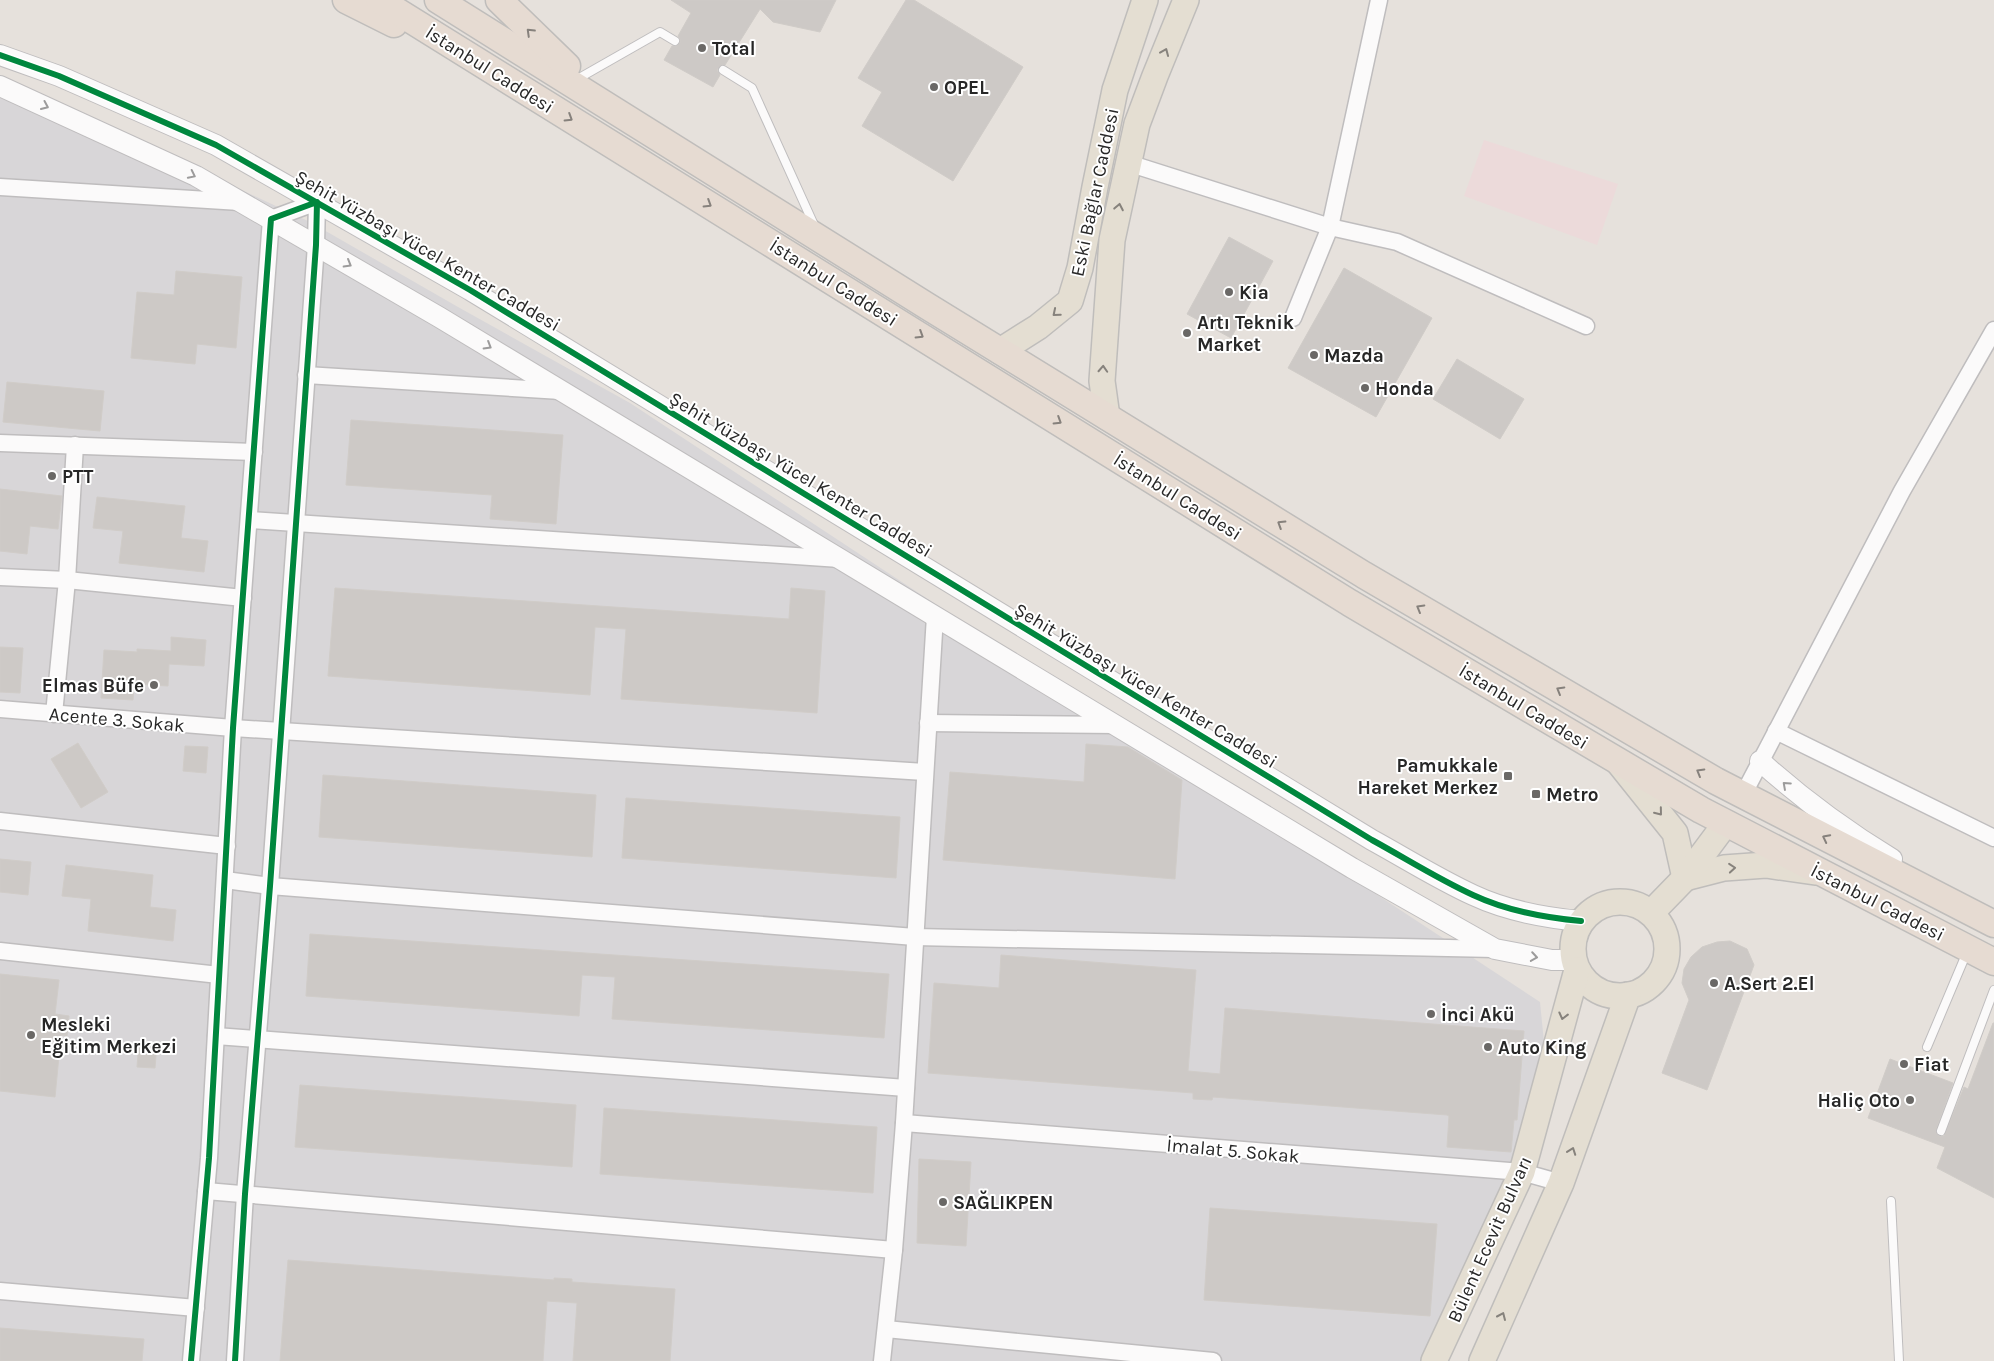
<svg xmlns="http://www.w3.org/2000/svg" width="1994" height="1361" viewBox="0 0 1994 1361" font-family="Karla,sans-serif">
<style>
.industrial{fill:#d8d6d8}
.medical{fill:#ecdada}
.building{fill:#cdc9c6;stroke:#d0ccc8}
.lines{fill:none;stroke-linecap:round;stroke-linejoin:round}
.service-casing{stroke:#bfbdbe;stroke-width:10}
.minor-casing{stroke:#bfbdbe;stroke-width:19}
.tertiary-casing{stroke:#bfbdbe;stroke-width:22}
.primary-casing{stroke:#bfbdbb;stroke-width:28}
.trunk-casing{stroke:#bfbdbb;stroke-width:29}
.service{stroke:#fbfafa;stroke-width:8}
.minor{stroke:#fbfafa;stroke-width:16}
.tertiary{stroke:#fbfafa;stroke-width:20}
.primary{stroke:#e4ded2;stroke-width:25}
.trunk{stroke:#e6dbd2;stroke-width:26}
.cycleway-casing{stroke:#fff;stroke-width:9}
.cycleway{stroke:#00873e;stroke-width:6}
.oneway{stroke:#86817c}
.oneway2{stroke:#86827c}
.oneway3{stroke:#9c9b9b}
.poi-dot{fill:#6a6866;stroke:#fff;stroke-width:2}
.labels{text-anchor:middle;stroke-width:4;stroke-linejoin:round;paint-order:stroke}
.poi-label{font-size:19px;font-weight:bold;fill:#272727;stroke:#fff;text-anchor:start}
.street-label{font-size:19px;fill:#272727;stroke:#fff}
</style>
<rect width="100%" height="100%" fill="#e6e1dc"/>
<polygon class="industrial" points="0,77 310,222 458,307 630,403 1540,1002 1545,1052 1541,1147 1445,1361 0,1361"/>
<polygon class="medical" points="1484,140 1618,184 1597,245 1464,196"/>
<g class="building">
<polygon points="671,0 836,0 820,32 773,22 760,9 725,65 719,67 717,70 720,75 713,87 664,60 672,46 677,46 680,43 680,39 678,36 691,13"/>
<polygon points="906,0 914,0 1023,67 953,181 862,126 882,92 858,78"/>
<polygon points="1229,237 1273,261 1231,338 1187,314"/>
<polygon points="1344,268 1432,318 1376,417 1288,368"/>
<polygon points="176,271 242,277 236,348 197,344 195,364 131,358 137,292 174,295"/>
<polygon points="1457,359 1524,399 1500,439 1433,399"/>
<polygon points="7,382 104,391 100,431 3,422"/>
<polygon points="351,420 563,435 556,524 490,519 492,495 346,485"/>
<polygon points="0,489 62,496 58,529 30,526 27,554 0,551"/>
<polygon points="97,497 185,506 181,538 208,541 204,572 119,563 123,531 93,528"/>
<polygon points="335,588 789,619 791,588 825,591 817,713 621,699 626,629 595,627 590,695 328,676"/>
<polygon points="171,637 206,640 204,666 169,664 168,686 134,684 133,700 101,698 104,650 137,652 137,649 171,651"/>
<polygon points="0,647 23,648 20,693 0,692"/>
<polygon points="78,743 108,792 81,808 51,759"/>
<polygon points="1086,744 1128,747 1182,780 1175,879 943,860 950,772 1084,782"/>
<polygon points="185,746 208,747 206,773 183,771"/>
<polygon points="323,775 596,795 592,857 319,837"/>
<polygon points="626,798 900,817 896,878 622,858"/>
<polygon points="0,859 31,862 28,895 0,892"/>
<polygon points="66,865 153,875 150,907 176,910 173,941 88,931 91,899 62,896"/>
<polygon points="310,934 889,974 884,1038 612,1019 615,977 582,975 579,1016 306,996"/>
<polygon points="1730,941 1747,949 1754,965 1707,1090 1662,1073 1689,1000 1682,983 1684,969 1691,957 1702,947 1717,942"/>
<polygon points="1001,955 1196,970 1188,1071 1220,1074 1225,1008 1524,1031 1517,1120 1514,1120 1511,1152 1447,1147 1449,1116 1447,1115 1213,1097 1212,1100 1193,1099 1193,1093 928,1073 934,983 999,988"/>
<polygon points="0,974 59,980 55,1014 69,1016 67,1036 61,1035 55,1097 0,1091"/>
<polygon points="1993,1023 1994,1023 1994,1198 1937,1168 1945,1147 1868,1118 1890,1059 1953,1083 1936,1130 1939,1136 1944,1136 1964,1087 1968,1089"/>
<polygon points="139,1042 157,1043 155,1068 137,1067"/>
<polygon points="300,1085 576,1105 572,1167 295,1147"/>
<polygon points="604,1108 877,1127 873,1193 600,1174"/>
<polygon points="919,1159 971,1162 966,1246 917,1243"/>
<polygon points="1210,1208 1437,1224 1430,1316 1204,1300"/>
<polygon points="288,1260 554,1280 554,1278 572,1279 572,1282 675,1289 670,1361 573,1361 577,1303 547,1301 543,1361 280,1361"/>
<polygon points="0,1328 144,1339 142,1361 0,1361"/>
</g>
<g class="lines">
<defs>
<g id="service">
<polyline points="723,70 752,88 814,225"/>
<polyline points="581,77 660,32 675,41"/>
<polyline points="1927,1047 1967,952"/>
<polyline points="1941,1131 1994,990"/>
<polyline points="1891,1201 1899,1361"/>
</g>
<g id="minor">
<polyline points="1128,163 1330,227 1397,242 1586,326"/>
<polyline points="0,187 240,202"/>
<polyline points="1293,318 1330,227 1379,0"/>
<polyline points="306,375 561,391"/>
<polyline points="0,443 254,452"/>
<polyline points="249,520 840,559"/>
<polyline points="0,577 67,580 243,598"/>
<polyline points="0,709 233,728 925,772"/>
<polyline points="54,714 67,580 75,445"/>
<polyline points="928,723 1116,725"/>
<polyline points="1776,731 1994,838"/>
<polyline points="1743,795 1902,491 1994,330"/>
<polyline points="0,821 227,846"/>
<polyline points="225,880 270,886 915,937 1495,949"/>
<polyline points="0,951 219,975"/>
<polyline points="216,1036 906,1088"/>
<polyline points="904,1123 1522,1172 1561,1183"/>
<polyline points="206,1191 894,1250"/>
<polyline points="0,1291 196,1308"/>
<polyline points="886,1329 1213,1361"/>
<polyline points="191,1361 209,1158 233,728 271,219 317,202 316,245 270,886 245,1194 235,1361"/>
<polyline points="882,1361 894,1250 904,1123 935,616"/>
</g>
<g id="tertiary">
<path d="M0,55L59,76L216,145L470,290L1372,840C1405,858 1438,879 1473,895C1505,910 1547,918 1581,921"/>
<polyline points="0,86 196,176 439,317 1352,868 1495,949 1552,960 1574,960"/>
<path d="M1760,761C1801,798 1844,830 1892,859"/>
</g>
<g id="primary">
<polyline points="1000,351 1038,327 1070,301 1080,268 1095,187 1115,90 1145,0"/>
<polyline points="1107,417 1102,381 1112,240 1137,124 1155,76 1186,0"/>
<polyline points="1619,763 1675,833 1685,878"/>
<polyline points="1685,878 1724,868 1766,865 1815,872"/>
<circle cx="1620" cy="949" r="47"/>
<polyline points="1651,913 1685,878 1726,823"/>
<polyline points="1434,1361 1522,1172 1577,970"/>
<polyline points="1482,1361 1561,1183 1628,995"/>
</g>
<g id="trunk">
<polyline points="346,0 394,24"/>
<polyline points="379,0 1350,603 1701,810 1994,962"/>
<polyline points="438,0 927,306 1364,575 1716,781 1994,924"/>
<polyline points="499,0 567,66"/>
</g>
</defs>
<use href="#service" class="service-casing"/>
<use href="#minor" class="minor-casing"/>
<use href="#tertiary" class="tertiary-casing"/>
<use href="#primary" class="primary-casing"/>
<use href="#trunk" class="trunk-casing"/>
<use href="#service" class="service"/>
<use href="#minor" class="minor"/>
<use href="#tertiary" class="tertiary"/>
<use href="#primary" class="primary"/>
<use href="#trunk" class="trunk"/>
<defs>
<g id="cycleway">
<path d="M0,55L59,76L216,145L470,290L1372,840C1405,858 1438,879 1473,895C1505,910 1547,918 1581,921"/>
<polyline points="191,1361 209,1158 233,728 271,219 317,202 316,245 270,886 245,1194 235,1361"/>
</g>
</defs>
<use href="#cycleway" class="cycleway-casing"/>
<use href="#cycleway" class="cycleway"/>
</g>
<defs><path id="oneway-chevron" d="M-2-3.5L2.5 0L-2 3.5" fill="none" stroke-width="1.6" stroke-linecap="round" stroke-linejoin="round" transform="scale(1.25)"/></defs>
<g class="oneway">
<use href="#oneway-chevron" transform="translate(530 32) rotate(-136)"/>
<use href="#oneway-chevron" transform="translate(569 118) rotate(32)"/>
<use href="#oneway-chevron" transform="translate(708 204) rotate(32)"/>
<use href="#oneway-chevron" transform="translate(920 335) rotate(32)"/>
<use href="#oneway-chevron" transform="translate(1058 421) rotate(32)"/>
<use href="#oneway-chevron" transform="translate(1281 524) rotate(-148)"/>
<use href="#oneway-chevron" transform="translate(1420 608) rotate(-150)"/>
<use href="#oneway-chevron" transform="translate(1560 690) rotate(-150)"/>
<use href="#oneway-chevron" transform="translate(1700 772) rotate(-150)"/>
<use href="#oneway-chevron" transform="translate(1826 838) rotate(-153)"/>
</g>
<g class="oneway2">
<use href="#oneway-chevron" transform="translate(1165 52) rotate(-67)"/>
<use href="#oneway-chevron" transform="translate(1119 207) rotate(-79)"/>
<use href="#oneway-chevron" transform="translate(1056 313) rotate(140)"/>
<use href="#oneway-chevron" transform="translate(1103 369) rotate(-87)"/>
<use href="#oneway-chevron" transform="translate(1659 812) rotate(51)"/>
<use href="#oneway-chevron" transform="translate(1732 868) rotate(-5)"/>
<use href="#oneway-chevron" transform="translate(1563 1016) rotate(104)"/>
<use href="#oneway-chevron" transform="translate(1572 1151) rotate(-70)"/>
<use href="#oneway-chevron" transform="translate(1502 1316) rotate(-66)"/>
</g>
<g class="oneway3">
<use href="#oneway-chevron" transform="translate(45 106) rotate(24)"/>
<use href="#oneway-chevron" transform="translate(192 175) rotate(26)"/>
<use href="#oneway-chevron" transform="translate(348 264) rotate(30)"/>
<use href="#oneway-chevron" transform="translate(488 346) rotate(31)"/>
<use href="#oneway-chevron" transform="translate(1786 785) rotate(-138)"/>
<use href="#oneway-chevron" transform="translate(1534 957) rotate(9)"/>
</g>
<g class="poi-dot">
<circle cx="702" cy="48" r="5"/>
<circle cx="934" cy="87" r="5"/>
<circle cx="1229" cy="292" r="5"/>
<circle cx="1187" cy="333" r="5"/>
<circle cx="1314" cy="355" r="5"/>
<circle cx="1365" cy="388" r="5"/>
<circle cx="52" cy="476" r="5"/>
<circle cx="154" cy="685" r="5"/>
<rect x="1503" y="771" width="10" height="10" rx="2.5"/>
<rect x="1531" y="789" width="10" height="10" rx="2.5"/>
<circle cx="1714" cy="983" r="5"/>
<circle cx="1431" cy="1014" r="5"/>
<circle cx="31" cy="1035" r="5"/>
<circle cx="1488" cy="1047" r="5"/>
<circle cx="1904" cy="1064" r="5"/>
<circle cx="1910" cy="1100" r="5"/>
<circle cx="943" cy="1202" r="5"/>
</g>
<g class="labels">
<g class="poi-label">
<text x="712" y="55">Total</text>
<text x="944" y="94">OPEL</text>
<text x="1239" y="299">Kia</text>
<text x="1197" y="329">Artı Teknik<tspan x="1197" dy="22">Market</tspan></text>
<text x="1324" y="362">Mazda</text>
<text x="1375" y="395">Honda</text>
<text x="62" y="483">PTT</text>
<text x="144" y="692" text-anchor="end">Elmas Büfe</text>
<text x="1498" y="772" text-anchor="end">Pamukkale<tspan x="1498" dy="22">Hareket Merkez</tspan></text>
<text x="1546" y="801">Metro</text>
<text x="1724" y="990">A.Sert 2.El</text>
<text x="1441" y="1021">İnci Akü</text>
<text x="41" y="1031">Mesleki<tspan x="41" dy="22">Eğitim Merkezi</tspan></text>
<text x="1498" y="1054">Auto King</text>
<text x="1914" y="1071">Fiat</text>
<text x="1900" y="1107" text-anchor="end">Haliç Oto</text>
<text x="953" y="1209">SAĞLIKPEN</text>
</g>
<g class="street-label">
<text transform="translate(490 69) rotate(32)" y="7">İstanbul Caddesi</text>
<text transform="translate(1094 192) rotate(-78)" y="7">Eski Bağlar Caddesi</text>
<text transform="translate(428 250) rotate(30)" y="7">Şehit Yüzbaşı Yücel Kenter Caddesi</text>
<text transform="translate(834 282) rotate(32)" y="7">İstanbul Caddesi</text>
<text transform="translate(801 474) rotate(31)" y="7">Şehit Yüzbaşı Yücel Kenter Caddesi</text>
<text transform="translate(1178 496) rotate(32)" y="7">İstanbul Caddesi</text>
<text transform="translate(1146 685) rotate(31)" y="7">Şehit Yüzbaşı Yücel Kenter Caddesi</text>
<text transform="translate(1524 706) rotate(31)" y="7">İstanbul Caddesi</text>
<text transform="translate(117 719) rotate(5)" y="7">Acente 3. Sokak</text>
<text transform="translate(1878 902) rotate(27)" y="7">İstanbul Caddesi</text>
<text transform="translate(1233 1150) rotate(5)" y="7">İmalat 5. Sokak</text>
<text transform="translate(1489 1239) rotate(-66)" y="7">Bülent Ecevit Bulvarı</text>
</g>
</g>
</svg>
